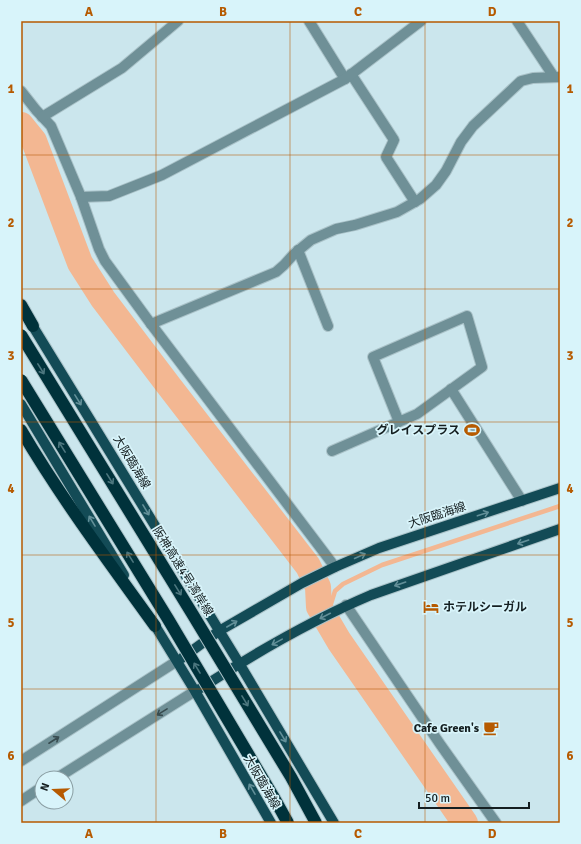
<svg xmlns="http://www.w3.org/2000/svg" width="581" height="844" viewBox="0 0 581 844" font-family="Signika,'Noto Sans JP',sans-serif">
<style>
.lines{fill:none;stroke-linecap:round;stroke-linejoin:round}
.stream{stroke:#f3b792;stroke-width:4.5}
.river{stroke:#f3b792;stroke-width:26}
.minor-casing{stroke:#aac2c8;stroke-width:12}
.tertiary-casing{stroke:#aac2c8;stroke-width:12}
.primary-casing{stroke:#aac2c8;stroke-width:12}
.motorway-casing{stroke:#aac2c8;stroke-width:14}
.minor{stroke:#6f9097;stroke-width:10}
.tertiary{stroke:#6f9097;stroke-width:10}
.primary{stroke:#134b56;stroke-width:10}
.motorway{stroke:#00323b;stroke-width:12}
.motorway-bridge-casing{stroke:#aac2c8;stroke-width:14;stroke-linecap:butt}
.motorway-bridge{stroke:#00323b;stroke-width:12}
.oneway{stroke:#4c767e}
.oneway2{stroke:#628f98}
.oneway3{stroke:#384c50}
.grid{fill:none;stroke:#b65a00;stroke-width:1;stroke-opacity:0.55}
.labels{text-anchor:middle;stroke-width:3.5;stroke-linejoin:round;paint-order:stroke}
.poi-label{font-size:12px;font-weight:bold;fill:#141e20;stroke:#d8f4fa;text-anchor:end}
.street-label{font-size:12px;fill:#141e20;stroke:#d8f4fa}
.neatline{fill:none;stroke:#b65a00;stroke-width:1.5}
.grid-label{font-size:13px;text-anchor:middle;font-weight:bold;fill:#b65a00}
</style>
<rect width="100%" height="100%" fill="#cbe6ed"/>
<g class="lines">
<polyline class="stream" points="339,641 330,607 335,591 343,584 382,565 560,506"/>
<polyline class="river" points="21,125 34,141 80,263 103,299 169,386 308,566 318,587 319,607 339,641 465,823"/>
<defs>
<g id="minor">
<polyline points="309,21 345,79"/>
<polyline points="517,21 554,77"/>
<polyline points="351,74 394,140 386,157 415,202"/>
<polyline points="21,91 36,110 51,126 81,197 99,249 105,261 151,324 335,567"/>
<polyline points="42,117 122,68 178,21"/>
<polyline points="81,197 109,196 162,175 345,79 421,21"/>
<polyline points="298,250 328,326"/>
<polyline points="151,324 276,272 284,265 294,254 311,240 336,229 355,225 397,212 420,199 436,185 446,171 461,142 473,126 521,81 533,78 560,77"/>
<polyline points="451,389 522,501"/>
<polyline points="332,451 417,414 482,367 467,316 373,357 399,422"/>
<polyline points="346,605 440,744 496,823"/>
</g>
<g id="tertiary">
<polyline points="21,761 177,661"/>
<polyline points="57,778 195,691"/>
<polyline points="21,801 42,787"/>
</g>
<g id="primary">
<polyline points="29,320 239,663 334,823"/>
<polyline points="21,404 124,575"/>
<polyline points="151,619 195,691 271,823"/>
<polyline points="182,658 219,631 302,583 335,567 379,548 560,488"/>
<path d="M201,688C255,653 312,620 371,595L560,529"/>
</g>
<g id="motorway">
<polyline points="21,305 33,326"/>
<path d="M21,430C61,498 109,562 155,626"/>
</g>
</defs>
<use href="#minor" class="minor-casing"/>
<use href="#tertiary" class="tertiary-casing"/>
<use href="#primary" class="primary-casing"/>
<use href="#motorway" class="motorway-casing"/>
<use href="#minor" class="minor"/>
<use href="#tertiary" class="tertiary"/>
<use href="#primary" class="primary"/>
<use href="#motorway" class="motorway"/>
<defs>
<g id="motorway-bridge">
<polyline points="21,335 193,615 291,777 316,823"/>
<polyline points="21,380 168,619 273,796 288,823"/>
</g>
</defs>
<use href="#motorway-bridge" class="motorway-bridge-casing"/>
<use href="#motorway-bridge" class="motorway-bridge"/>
</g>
<defs><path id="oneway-shaft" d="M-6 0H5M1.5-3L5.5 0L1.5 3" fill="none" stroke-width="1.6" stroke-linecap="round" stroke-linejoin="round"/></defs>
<g class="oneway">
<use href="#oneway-shaft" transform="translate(41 369) rotate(58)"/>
<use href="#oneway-shaft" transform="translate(62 447) rotate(-122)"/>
<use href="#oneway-shaft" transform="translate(110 479) rotate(58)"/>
<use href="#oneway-shaft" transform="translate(130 557) rotate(-122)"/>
<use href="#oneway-shaft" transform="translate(178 590) rotate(58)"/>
<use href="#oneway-shaft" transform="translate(197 668) rotate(-121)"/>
<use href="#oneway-shaft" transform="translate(245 701) rotate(59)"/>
</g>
<g class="oneway2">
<use href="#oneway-shaft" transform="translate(78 400) rotate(58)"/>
<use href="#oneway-shaft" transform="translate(146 510) rotate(59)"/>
<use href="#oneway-shaft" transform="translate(483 514) rotate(-18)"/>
<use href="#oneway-shaft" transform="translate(92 521) rotate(-121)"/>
<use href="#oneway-shaft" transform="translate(523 542) rotate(161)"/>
<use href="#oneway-shaft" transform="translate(360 556) rotate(-24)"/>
<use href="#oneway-shaft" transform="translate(400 584) rotate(161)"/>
<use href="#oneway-shaft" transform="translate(325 616) rotate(153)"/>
<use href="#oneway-shaft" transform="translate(232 624) rotate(-30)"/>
<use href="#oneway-shaft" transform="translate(277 642) rotate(151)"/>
<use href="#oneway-shaft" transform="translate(283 737) rotate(59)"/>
<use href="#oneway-shaft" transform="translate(252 789) rotate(-120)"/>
</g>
<g class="oneway3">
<use href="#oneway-shaft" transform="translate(162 712) rotate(148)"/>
<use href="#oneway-shaft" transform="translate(54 740) rotate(-33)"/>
</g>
<path class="grid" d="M156,21V823M290,21V823M425,21V823M21,155H560M21,289H560M21,422H560M21,555H560M21,689H560"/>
<defs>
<symbol id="stadium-bare" viewBox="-9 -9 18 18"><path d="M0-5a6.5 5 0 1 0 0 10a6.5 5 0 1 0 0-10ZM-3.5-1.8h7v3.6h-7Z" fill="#b65a00" stroke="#d8f4fa" stroke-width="2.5" paint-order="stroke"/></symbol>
<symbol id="hotel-bare" viewBox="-9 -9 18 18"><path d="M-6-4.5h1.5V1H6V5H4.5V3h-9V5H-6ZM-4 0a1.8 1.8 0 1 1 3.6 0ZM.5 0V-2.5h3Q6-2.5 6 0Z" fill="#b65a00" stroke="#d8f4fa" stroke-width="2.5" paint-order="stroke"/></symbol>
<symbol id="cafe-bare" viewBox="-9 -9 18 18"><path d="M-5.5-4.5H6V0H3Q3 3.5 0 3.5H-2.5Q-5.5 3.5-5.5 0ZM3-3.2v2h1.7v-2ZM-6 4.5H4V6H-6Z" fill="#b65a00" stroke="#d8f4fa" stroke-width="2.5" paint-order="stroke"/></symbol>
</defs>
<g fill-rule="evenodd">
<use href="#stadium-bare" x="461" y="419" width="22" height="22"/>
<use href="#hotel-bare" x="420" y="596" width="22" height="22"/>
<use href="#cafe-bare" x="480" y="717" width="22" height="22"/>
</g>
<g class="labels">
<g class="poi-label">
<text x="460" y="434">グレイスプラス</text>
<text x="443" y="611" text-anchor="start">ホテルシーガル</text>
<text x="479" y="732">Cafe Green's</text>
</g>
<g class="street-label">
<text transform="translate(132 462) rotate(59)" y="4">大阪臨海線</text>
<text transform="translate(437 515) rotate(-18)" y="4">大阪臨海線</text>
<text transform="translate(183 571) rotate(58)" y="4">阪神高速4号湾岸線</text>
<text transform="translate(262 782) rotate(60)" y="4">大阪臨海線</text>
</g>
</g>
<rect width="581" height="844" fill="none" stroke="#d8f4fa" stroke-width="44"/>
<g transform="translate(54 790) rotate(289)"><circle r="19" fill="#d8f4fa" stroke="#8a9ea3"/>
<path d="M0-3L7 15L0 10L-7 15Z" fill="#b65a00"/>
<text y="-6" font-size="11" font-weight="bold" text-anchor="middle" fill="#141e20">N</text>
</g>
<path d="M419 802v6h110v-6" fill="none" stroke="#141e20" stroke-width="2"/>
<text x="425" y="802" font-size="12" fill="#141e20" stroke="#d8f4fa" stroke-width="3" paint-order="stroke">50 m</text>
<rect x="22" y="22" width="537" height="800" class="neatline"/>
<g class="grid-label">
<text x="89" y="16">A</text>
<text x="223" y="16">B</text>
<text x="358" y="16">C</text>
<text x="492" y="16">D</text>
<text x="11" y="93">1</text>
<text x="570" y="93">1</text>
<text x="11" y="227">2</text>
<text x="570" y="227">2</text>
<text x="11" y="360">3</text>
<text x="570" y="360">3</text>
<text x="11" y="493">4</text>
<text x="570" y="493">4</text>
<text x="11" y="627">5</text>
<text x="570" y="627">5</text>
<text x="11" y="760">6</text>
<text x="570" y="760">6</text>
<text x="89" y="838">A</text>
<text x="223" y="838">B</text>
<text x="358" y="838">C</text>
<text x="492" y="838">D</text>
</g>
</svg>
